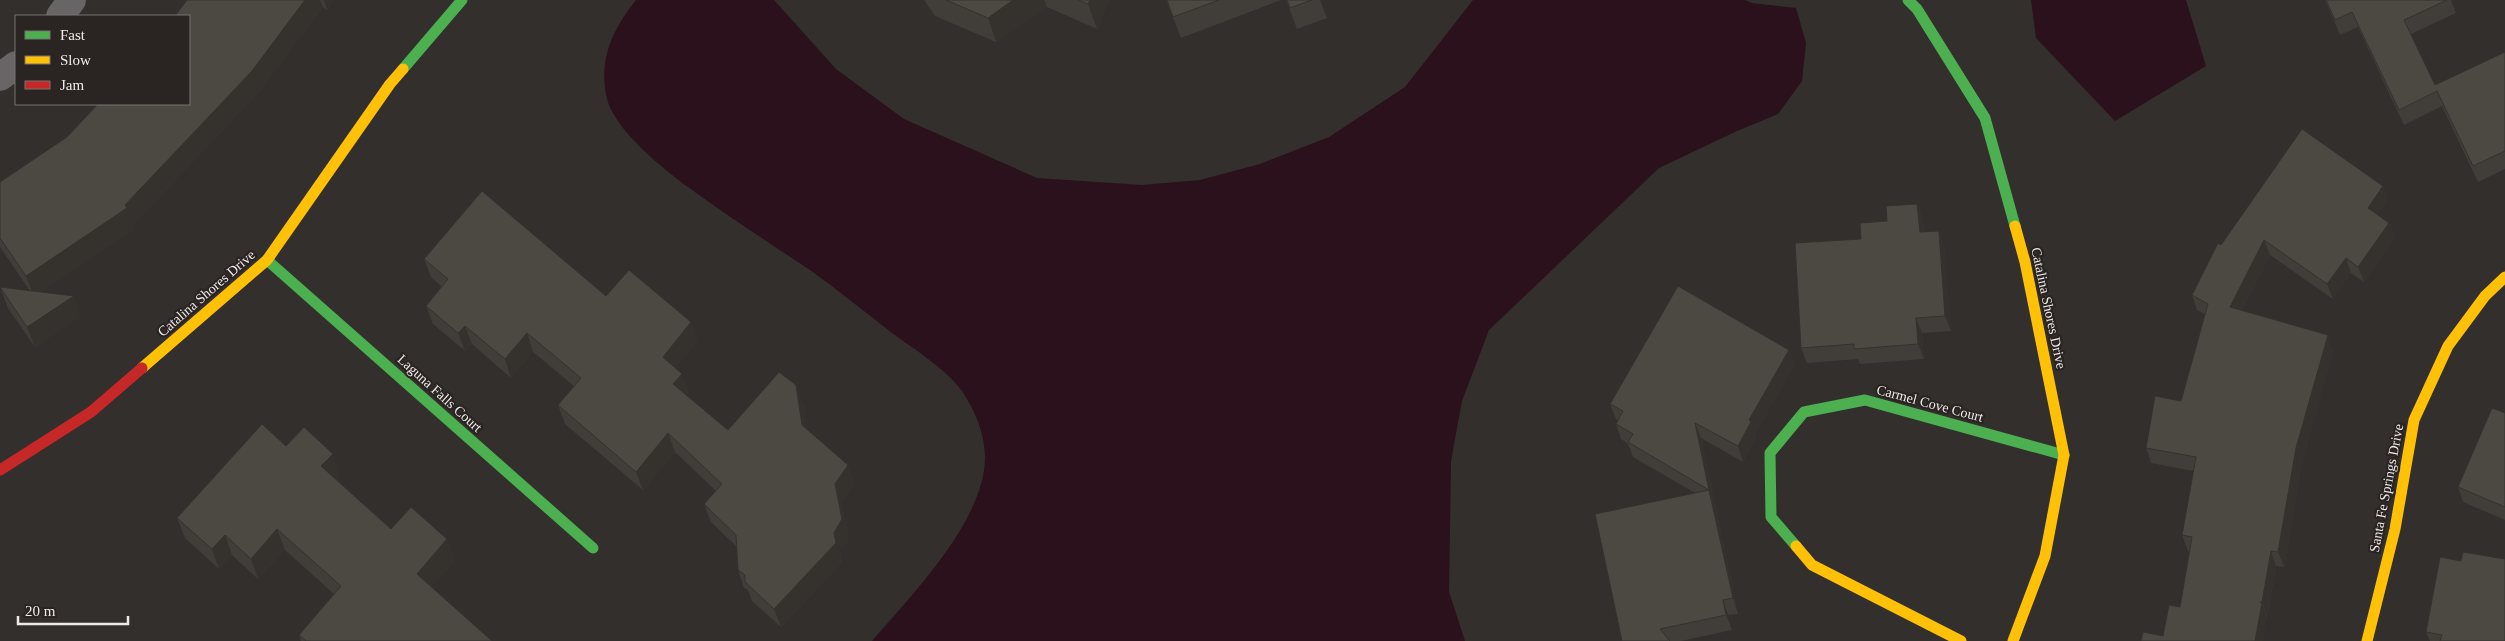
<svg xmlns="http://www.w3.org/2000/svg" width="2505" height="641" viewBox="0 0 2505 641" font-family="Georgia,serif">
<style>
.water{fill:#2a111c}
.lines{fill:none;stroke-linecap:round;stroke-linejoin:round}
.street{stroke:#676565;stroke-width:28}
.fast{stroke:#4caf50;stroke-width:11}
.slow{stroke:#ffc107;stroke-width:11}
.jam{stroke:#c62828;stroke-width:11}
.wall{fill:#413e39}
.shaded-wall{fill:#35322e}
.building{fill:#4c4842;stroke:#35322e}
.labels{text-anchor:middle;stroke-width:4.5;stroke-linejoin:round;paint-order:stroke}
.street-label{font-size:14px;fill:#edeae8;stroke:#2a2422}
</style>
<rect width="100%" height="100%" fill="#322f2d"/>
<g class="water">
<path d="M636,0H774L836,69L904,119L1037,178L1142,185L1200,180L1260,164L1329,137L1405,87L1473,0H1745L1752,3L1796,8L1806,43L1802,81L1778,114L1737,131L1659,168L1489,330L1462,401L1451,461L1449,592L1465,641H872C912,595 986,519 985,456C984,431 975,411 962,391C946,369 914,349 892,333C865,312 838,290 810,270C769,243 728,216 688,187C663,169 615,130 607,99C598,61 612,30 636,0Z"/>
<polygon points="2031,0 2186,0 2206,66 2115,121 2036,38"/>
</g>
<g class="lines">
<g class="street">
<polyline points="60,16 72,0"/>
<polyline points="0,77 16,65"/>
</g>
<g class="fast">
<polyline points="1908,0 1917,9 1985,118 2015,226"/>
<polyline points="403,69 462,0"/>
<polyline points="267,260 593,548"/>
<polyline points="1796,546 1771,517 1770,453 1804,412 1865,400 2064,455"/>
</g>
<g class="slow">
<polyline points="142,368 267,260 390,84 403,69"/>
<polyline points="1796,546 1812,565 1961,641"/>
<polyline points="2013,641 2045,556 2064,455 2025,262 2015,226"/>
<polyline points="2367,641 2395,529 2414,420 2448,346 2485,296 2505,277"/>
</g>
<polyline class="jam" points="0,470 91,412 142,368"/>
</g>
<g class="wall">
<polygon points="187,0 333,0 327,10 323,7 259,92 133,225 134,229 41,292 81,316 35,347 8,308 0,287 30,291 0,247 0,182 189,104"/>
<polygon points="924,0 1109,0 1097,29 1047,7 996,42 935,16"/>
<polygon points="1166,0 1281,0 1181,38"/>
<polygon points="1286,0 1320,0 1327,18 1297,29"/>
<polygon points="2325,0 2451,0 2456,13 2411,34 2435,85 2505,52 2505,169 2478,182 2442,106 2404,125 2358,27 2340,35"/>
<polygon points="2383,186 2388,201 2378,215 2389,223 2395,238 2364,282 2351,273 2333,299 2270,255 2241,311 2333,350 2302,463 2284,567 2276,566 2267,618 2163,636 2180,607 2190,551 2188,551 2182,535 2194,471 2151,463 2146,448 2181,401 2205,314 2197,310 2192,295 2221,245"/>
<polygon points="1917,204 1923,219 1924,232 1944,246 1951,331 1922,333 1924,359 1860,364 1858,359 1807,363 1801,348 1861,239 1887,221"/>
<polygon points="424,259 606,296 698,341 675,368 689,392 686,395 728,430 803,403 807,429 848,465 854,483 841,502 849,538 840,551 842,562 781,627 752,601 748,590 744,588 738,570 737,547 711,522 704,504 716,491 675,452 643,490 565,424 558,405 574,386 533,352 511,378 472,344 465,351 433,324 426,306 442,287 431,277"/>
<polygon points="1789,350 1795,365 1755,433 1756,437 1743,462 1701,438 1738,614 1728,615 1732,630 1681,641 1622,641 1695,493 1633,457 1628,444 1621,439 1616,424 1618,420 1616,419 1610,404"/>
<polygon points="2505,413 2505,520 2463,502 2458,487"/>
<polygon points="286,446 340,474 336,479 391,529 447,539 455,560 431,587 492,641 301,641 299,635 334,594 285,550 258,579 232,555 219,569 185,538 177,518"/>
<polygon points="2426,632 2505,641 2430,641"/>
</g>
<g class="shaded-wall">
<polygon points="305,0 320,0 323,7 259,92 133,225 134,229 34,297 26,276 125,205"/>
<polygon points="324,0 333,0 327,10"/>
<polygon points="1013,0 1044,0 1047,7 996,42 988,18"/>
<polygon points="1090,0 1109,0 1097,29 1088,4"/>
<polygon points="2383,186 2388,201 2373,223 2368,208"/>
<polygon points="1917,204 1923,219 1925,247 1920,232"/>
<polygon points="2389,223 2395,238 2364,282 2358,267"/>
<polygon points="1939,231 1944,246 1951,331 1945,316"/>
<polygon points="2264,240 2270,255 2235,322 2230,307"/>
<polygon points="2346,258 2351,273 2333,299 2327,284"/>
<polygon points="74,296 81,316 35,347 27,327"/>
<polygon points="1916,318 1922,333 1924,359 1918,344"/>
<polygon points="691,322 698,341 669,375 663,357"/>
<polygon points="465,326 472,344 465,351 458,333"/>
<polygon points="527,333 533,352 511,378 505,359"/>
<polygon points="2328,335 2333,350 2302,463 2284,567 2278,552 2296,448"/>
<polygon points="1789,350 1795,365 1755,433 1756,437 1743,462 1738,446 1749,420"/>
<polygon points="682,374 689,392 680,402 673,384"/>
<polygon points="796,385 803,403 809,443 802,425"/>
<polygon points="1695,423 1701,438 1715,505 1709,490"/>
<polygon points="668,433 675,452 643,490 636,472"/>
<polygon points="333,454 340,474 329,487 321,466"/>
<polygon points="848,465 854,483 841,502 849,538 840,551 842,562 781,627 774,609 835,484"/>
<polygon points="1709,490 1715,505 1738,614 1733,598"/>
<polygon points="277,529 285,550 258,579 251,559"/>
<polygon points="225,535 232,555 219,569 212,549"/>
<polygon points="447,539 455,560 424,595 417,574"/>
<polygon points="2271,551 2276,566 2267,617 2262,602"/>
<polygon points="1723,600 1728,615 1732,630 1726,615"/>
<polygon points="2262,603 2267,618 2263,641 2255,641"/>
</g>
<g class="building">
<polygon points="187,0 305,0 252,71 125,205 127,208 26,276 0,238 0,182 67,137 98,104 189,104 189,16 175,16"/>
<polygon points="946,0 1013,0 988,18"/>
<polygon points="1078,0 1090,0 1088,4"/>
<polygon points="1167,0 1219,0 1173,17"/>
<polygon points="1287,0 1312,0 1290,8"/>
<polygon points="2326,0 2447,0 2404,20 2435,85 2505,52 2505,151 2473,166 2437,91 2399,110 2352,12 2335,20"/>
<polygon points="2302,129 2383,186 2368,208 2389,223 2358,267 2346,258 2327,284 2264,240 2230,307 2328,335 2296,448 2278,552 2271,551 2262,602 2260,602 2262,603 2255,641 2141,641 2143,632 2163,636 2169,605 2180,607 2192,537 2182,535 2196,457 2146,448 2155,396 2181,401 2208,304 2192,295 2218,243 2221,245"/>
<polygon points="482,191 606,296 629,270 691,322 663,357 682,374 673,384 728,430 779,372 796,385 802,425 848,465 835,484 842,519 834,533 836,543 774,609 745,582 745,575 738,570 736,535 704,504 722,484 668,433 636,472 558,405 581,378 527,333 505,359 465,326 458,333 426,306 448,279 424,259"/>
<polygon points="1917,204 1920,232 1939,231 1945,316 1916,318 1918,344 1854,349 1854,344 1801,348 1795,243 1861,239 1860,223 1887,221 1886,206"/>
<polygon points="1678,286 1789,350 1749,420 1751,422 1738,446 1695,423 1709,490 1628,442 1633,434 1616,424 1623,411 1610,404"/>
<polygon points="0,287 74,296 27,327"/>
<polygon points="2492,408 2505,413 2505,507 2458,487"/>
<polygon points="262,424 286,446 304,427 333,454 321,466 391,529 411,507 447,539 417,574 492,641 306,641 299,635 341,586 277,529 251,559 225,535 212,549 177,518"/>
<polygon points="1709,490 1733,598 1723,600 1726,615 1660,629 1670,641 1622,641 1595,514"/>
<polygon points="2463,552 2505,559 2505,641 2440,641 2442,635 2426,632 2440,557 2461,561"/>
</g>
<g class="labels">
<g class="street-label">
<text transform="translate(206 293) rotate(-41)" y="5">Catalina Shores Drive</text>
<text transform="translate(2049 308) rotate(78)" y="5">Catalina Shores Drive</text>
<text transform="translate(440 393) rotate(42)" y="5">Laguna Falls Court</text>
<text transform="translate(1930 403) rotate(15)" y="5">Carmel Cove Court</text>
<text transform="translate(2386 488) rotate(-79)" y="5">Santa Fe Springs Drive</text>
</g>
</g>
<rect x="15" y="15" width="175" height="90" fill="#2a2422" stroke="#787371"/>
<rect x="25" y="31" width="25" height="8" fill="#4caf50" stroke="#787371"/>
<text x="60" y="40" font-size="15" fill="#edeae8">Fast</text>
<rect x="25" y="56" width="25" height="8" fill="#ffc107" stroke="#787371"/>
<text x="60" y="65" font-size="15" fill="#edeae8">Slow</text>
<rect x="25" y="81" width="25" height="8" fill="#c62828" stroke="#787371"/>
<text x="60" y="90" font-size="15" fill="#edeae8">Jam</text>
<path d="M18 616v8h110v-8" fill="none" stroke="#edeae8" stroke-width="2.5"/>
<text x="25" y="616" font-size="15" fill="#edeae8" stroke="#2a2422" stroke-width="4" paint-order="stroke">20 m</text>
</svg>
